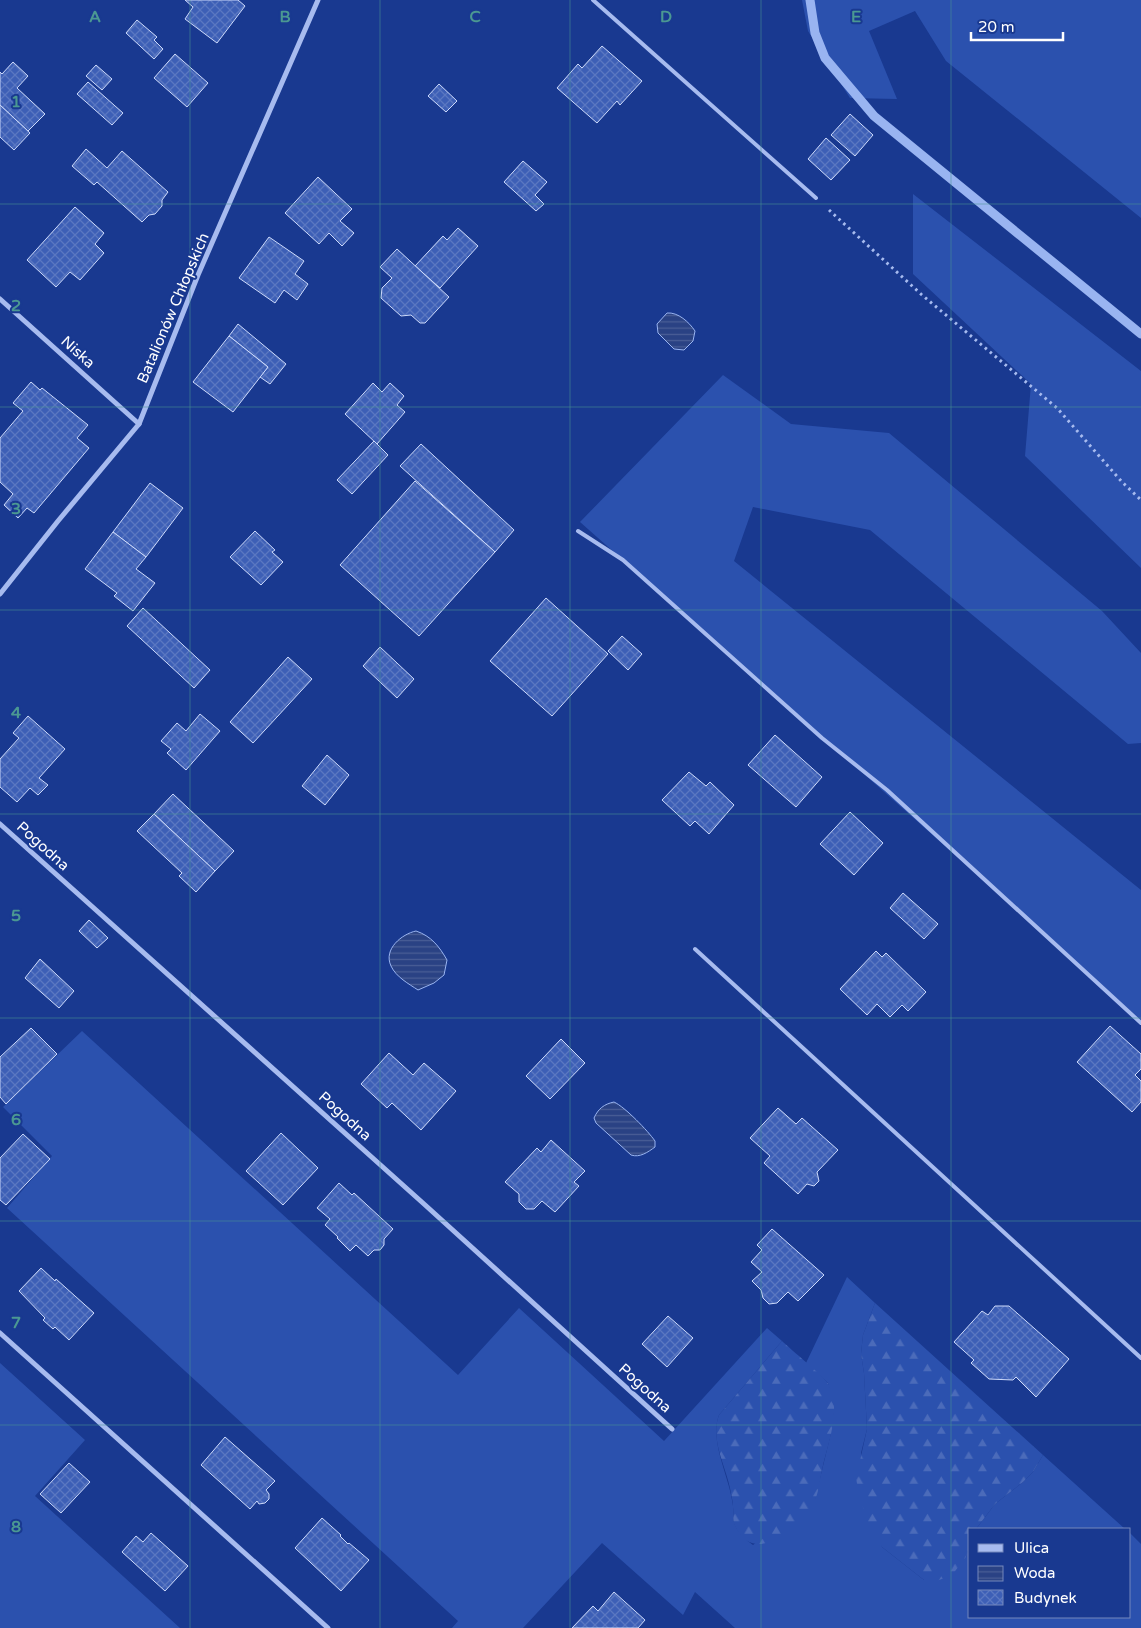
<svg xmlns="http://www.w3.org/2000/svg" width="1141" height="1628" viewBox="0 0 1141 1628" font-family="'Varela Round',sans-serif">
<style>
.grass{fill:#2b51ae}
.forest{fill:url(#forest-firs)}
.water{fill:url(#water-rules);stroke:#99b4f1}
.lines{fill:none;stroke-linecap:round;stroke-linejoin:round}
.stream{stroke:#99b4f1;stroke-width:9}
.building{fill:url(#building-cross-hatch);stroke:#cddafb}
.path{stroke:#a7bbef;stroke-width:3;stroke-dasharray:2.5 4;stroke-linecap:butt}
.lane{stroke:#a7bbef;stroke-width:4}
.street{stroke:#a7bbef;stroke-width:5}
.grid{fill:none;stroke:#4b9892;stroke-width:1;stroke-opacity:0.55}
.labels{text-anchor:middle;stroke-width:4;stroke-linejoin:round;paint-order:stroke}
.street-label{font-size:15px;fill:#fff;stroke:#193990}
.grid-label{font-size:16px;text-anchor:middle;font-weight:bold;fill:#4b9892;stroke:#193990;stroke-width:4;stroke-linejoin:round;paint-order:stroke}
</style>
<defs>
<pattern id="forest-firs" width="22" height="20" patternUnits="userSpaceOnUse" patternTransform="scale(1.25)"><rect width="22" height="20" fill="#2b51ae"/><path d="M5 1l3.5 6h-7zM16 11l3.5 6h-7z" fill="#4b6bba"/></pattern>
<pattern id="water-rules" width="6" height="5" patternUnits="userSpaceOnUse" patternTransform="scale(1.25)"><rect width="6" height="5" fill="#2a4284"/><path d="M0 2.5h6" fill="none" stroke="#4a5e96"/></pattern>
<pattern id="building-cross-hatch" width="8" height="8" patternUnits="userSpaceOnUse" patternTransform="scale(1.25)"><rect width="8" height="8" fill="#3d5fb6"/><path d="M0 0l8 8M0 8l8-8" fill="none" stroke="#5a77c1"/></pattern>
</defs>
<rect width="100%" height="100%" fill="#193990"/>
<g class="grass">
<polygon points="802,0 1141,0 1141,218 946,61 915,11 869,31 897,99 850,98 808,31"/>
<polygon points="913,194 1141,371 1141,568 1025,456 1031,384 913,274"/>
<polygon points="723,375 791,424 889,433 1102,611 1141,653 1141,743 1128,744 870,530 753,507 734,561 1141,890 1141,1020 580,522"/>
<path d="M82,1031L458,1375L519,1308L664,1441L767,1328L782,1341L719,1415C709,1442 730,1477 733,1506C734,1512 732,1519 735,1525C739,1534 746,1540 753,1545L815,1499L831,1433L834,1407L828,1383L806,1363L847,1277L875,1303L863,1335L861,1354L864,1373L867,1429L861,1453L882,1547L924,1580L966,1557L970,1544V1617H1130V1533L1141,1544V1628H735L695,1592L683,1615L602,1543L523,1628H452L458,1621L7,1208L52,1156L3,1107Z"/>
<polygon points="0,1363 85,1440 35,1496 180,1628 0,1628"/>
<polygon points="1043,1455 1125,1529 976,1529 995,1504 1023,1482 1033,1472"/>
</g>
<g class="forest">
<polygon points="875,1303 1043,1455 1033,1472 1023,1482 995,1504 976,1529 970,1529 970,1544 966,1557 952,1575 934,1582 924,1580 882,1547 866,1520 856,1479 867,1429 864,1373 861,1354 863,1335"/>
<path d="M782,1341C790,1349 825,1377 829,1385C831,1391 834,1400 834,1407C835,1428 826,1450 822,1470C820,1479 819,1491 815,1500C801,1525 755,1569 735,1526C732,1520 734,1513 733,1507C733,1501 731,1494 730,1488C725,1464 710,1439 719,1415Z"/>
</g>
<g class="water">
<path d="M667,313C678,312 689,322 695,331L693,341L684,350L674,349L658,333L657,324Z"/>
<path d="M416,931C431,936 439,946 447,960L444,975L434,983L418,990C409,984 396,977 391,966C383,949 402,934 416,931Z"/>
<path d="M614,1102C625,1107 648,1131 655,1141V1147C648,1152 640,1158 631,1155L596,1123L594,1118C598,1109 604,1104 614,1102Z"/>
</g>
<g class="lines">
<polyline class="stream" points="810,0 815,33 825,58 874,116 1141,334"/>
</g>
<g class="building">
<polygon points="185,0 238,0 245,6 217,43 185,19 193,7"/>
<polygon points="137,20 157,37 154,40 163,49 154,59 126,33"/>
<polygon points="602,46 642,81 620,105 617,101 597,123 557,88 578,64 582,68"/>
<polygon points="175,54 208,83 187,107 154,78"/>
<polygon points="13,62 28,76 17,88 45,114 28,131 0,105 0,72 2,74"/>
<polygon points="96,65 112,79 102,90 86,76"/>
<polygon points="88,82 123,113 112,125 77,94"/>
<polygon points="439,84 457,101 446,112 428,96"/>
<polygon points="0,105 30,133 14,150 0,137"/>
<polygon points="850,114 873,135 855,156 831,135"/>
<polygon points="826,138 850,160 831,180 808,159"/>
<polygon points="86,149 107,168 122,151 168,192 162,200 162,206 155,214 149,215 142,222 97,182 94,185 72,166"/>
<polygon points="523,161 547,182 535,195 544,204 536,211 504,182"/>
<polygon points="318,177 352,209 340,221 354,233 342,246 329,233 319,244 285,213"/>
<polygon points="75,207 104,233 95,244 104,253 80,280 70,272 56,287 27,260"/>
<polygon points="458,228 478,246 440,288 415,266 443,236 447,240"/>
<polygon points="269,237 304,261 295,274 308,284 297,300 284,290 275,303 239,278"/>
<polygon points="397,249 449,297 425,323 420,323 411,315 401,316 381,298 382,288 392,278 380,267"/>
<polygon points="238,324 286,364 270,384 260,377 268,367 229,336"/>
<polygon points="229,336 268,367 233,412 193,382"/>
<polygon points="31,382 40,390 42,388 88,425 77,438 89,448 34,513 27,508 18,518 4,505 13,494 0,482 0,438 23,411 13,403"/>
<polygon points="373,383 382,392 390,383 404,396 397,405 405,412 377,444 345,414"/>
<polygon points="374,441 388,455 352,494 337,480"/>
<polygon points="421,444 514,530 495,552 400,466"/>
<polygon points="415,481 495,552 419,636 340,565"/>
<polygon points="150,483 183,508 146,557 113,532"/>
<polygon points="255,531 275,550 272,552 283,562 261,585 230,557"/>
<polygon points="113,532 146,557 136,569 155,583 133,611 114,596 117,593 85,569"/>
<polygon points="546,598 608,654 552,716 490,661"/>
<polygon points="143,608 210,670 194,688 127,626"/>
<polygon points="622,636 642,654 628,670 608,651"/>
<polygon points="380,647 414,679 397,698 363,666"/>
<polygon points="288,657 312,679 253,743 230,722"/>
<polygon points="200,714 220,731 186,770 167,753 171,749 161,741 177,723 186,731"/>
<polygon points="28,716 65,749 39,778 48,785 38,795 30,788 17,802 0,787 0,759 19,738 13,733"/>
<polygon points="775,735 822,777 796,807 748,765"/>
<polygon points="327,755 349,775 325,805 302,786"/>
<polygon points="689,772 706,786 710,782 734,805 709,834 695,821 690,826 662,800"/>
<polygon points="173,794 234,851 215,871 154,814"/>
<polygon points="850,812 883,843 854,875 820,844"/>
<polygon points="154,814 215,871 196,892 179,876 182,873 137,831"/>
<polygon points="903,893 938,924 924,939 890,908"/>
<polygon points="89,920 108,938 97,948 79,931"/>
<polygon points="876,951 882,957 886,953 926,992 908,1011 902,1005 890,1017 877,1004 867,1015 840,989"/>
<polygon points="40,959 74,991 59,1008 25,978"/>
<polygon points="1110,1026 1141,1054 1141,1069 1135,1075 1141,1081 1141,1102 1132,1112 1077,1062"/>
<polygon points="31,1028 57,1054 6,1104 0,1097 0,1057"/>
<polygon points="561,1039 585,1063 550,1099 526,1076"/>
<polygon points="389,1053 413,1075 424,1063 456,1091 421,1130 392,1103 387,1108 361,1084"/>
<polygon points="778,1108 796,1124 802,1118 838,1150 817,1172 819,1181 814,1186 807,1184 798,1194 764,1163 770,1156 750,1138"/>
<polygon points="281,1133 318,1168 283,1205 246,1171"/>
<polygon points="23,1134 50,1159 6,1205 0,1200 0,1158"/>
<polygon points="551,1140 585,1171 574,1182 579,1186 555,1212 542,1201 534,1209 526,1209 519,1202 519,1194 505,1182 537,1148 541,1152"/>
<polygon points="339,1183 352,1195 354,1193 393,1229 384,1239 384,1245 380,1250 374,1250 368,1256 356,1245 350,1251 337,1238 338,1237 325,1225 330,1219 317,1208"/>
<polygon points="772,1229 824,1275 798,1301 788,1292 777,1303 769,1304 763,1298 761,1290 752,1281 762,1272 751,1262 762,1250 757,1245"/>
<polygon points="41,1268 55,1281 56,1279 94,1313 69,1340 55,1327 53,1329 43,1320 45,1318 19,1291"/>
<polygon points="995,1306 1009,1306 1069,1359 1036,1397 1016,1377 1013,1380 989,1379 971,1363 974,1360 954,1342 982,1311 988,1315"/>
<polygon points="668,1316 693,1338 667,1367 642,1344"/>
<polygon points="225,1437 275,1481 266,1490 269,1494 269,1499 265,1503 259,1504 257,1501 250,1509 201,1465"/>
<polygon points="69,1463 90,1482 61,1513 40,1494"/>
<polygon points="322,1518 341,1535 340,1536 348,1544 349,1543 369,1560 341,1591 295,1548"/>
<polygon points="151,1533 188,1566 165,1591 122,1552 136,1536 143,1542"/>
<polygon points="614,1592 645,1620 638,1628 572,1628 593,1606 598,1611"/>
</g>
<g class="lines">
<polyline class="path" points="829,210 922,295 1057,408 1122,482 1141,500"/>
<g class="lane">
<polyline points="593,0 816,198"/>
<polyline points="578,531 623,560 822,738 887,790 1141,1023"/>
<polyline points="695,949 1141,1358"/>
</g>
<g class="street">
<polyline points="0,299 139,424"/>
<polyline points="0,594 58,521 139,424 198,275 318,0"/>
<polyline points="0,824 424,1204 672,1429"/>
<polyline points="0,1333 328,1628"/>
</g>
</g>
<path class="grid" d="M190,0V1628M380,0V1628M570,0V1628M761,0V1628M951,0V1628M0,204H1141M0,407H1141M0,610H1141M0,814H1141M0,1018H1141M0,1221H1141M0,1425H1141"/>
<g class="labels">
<g class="street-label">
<text transform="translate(173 308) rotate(-67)" y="5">Batalionów Chłopskich</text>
<text transform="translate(78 352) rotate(42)" y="5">Niska</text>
<text transform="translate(43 846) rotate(42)" y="5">Pogodna</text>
<text transform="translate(345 1116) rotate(42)" y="5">Pogodna</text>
<text transform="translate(645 1388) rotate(42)" y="5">Pogodna</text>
</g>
</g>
<g class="grid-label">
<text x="95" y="22">A</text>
<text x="285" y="22">B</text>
<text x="475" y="22">C</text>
<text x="666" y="22">D</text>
<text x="856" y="22">E</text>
<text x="16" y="107">1</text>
<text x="16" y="311">2</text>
<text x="16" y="514">3</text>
<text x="16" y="718">4</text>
<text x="16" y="921">5</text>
<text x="16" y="1125">6</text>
<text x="16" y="1328">7</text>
<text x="16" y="1532">8</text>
</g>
<rect x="968" y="1528" width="162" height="90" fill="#193990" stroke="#7588bc"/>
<rect x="978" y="1544" width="25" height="8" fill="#a7bbef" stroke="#7588bc"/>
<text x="1014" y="1553" font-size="15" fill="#ffffff">Ulica</text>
<rect x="978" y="1566" width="25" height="15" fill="url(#water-rules)" stroke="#7588bc"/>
<text x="1014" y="1578" font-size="15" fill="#ffffff">Woda</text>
<rect x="978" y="1590" width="25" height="15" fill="url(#building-cross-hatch)" stroke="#7588bc"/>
<text x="1014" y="1603" font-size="15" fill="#ffffff">Budynek</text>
<path d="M971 32v8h92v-8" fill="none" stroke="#ffffff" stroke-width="2.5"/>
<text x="978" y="32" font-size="15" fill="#ffffff" stroke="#193990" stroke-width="4" paint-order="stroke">20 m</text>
</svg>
